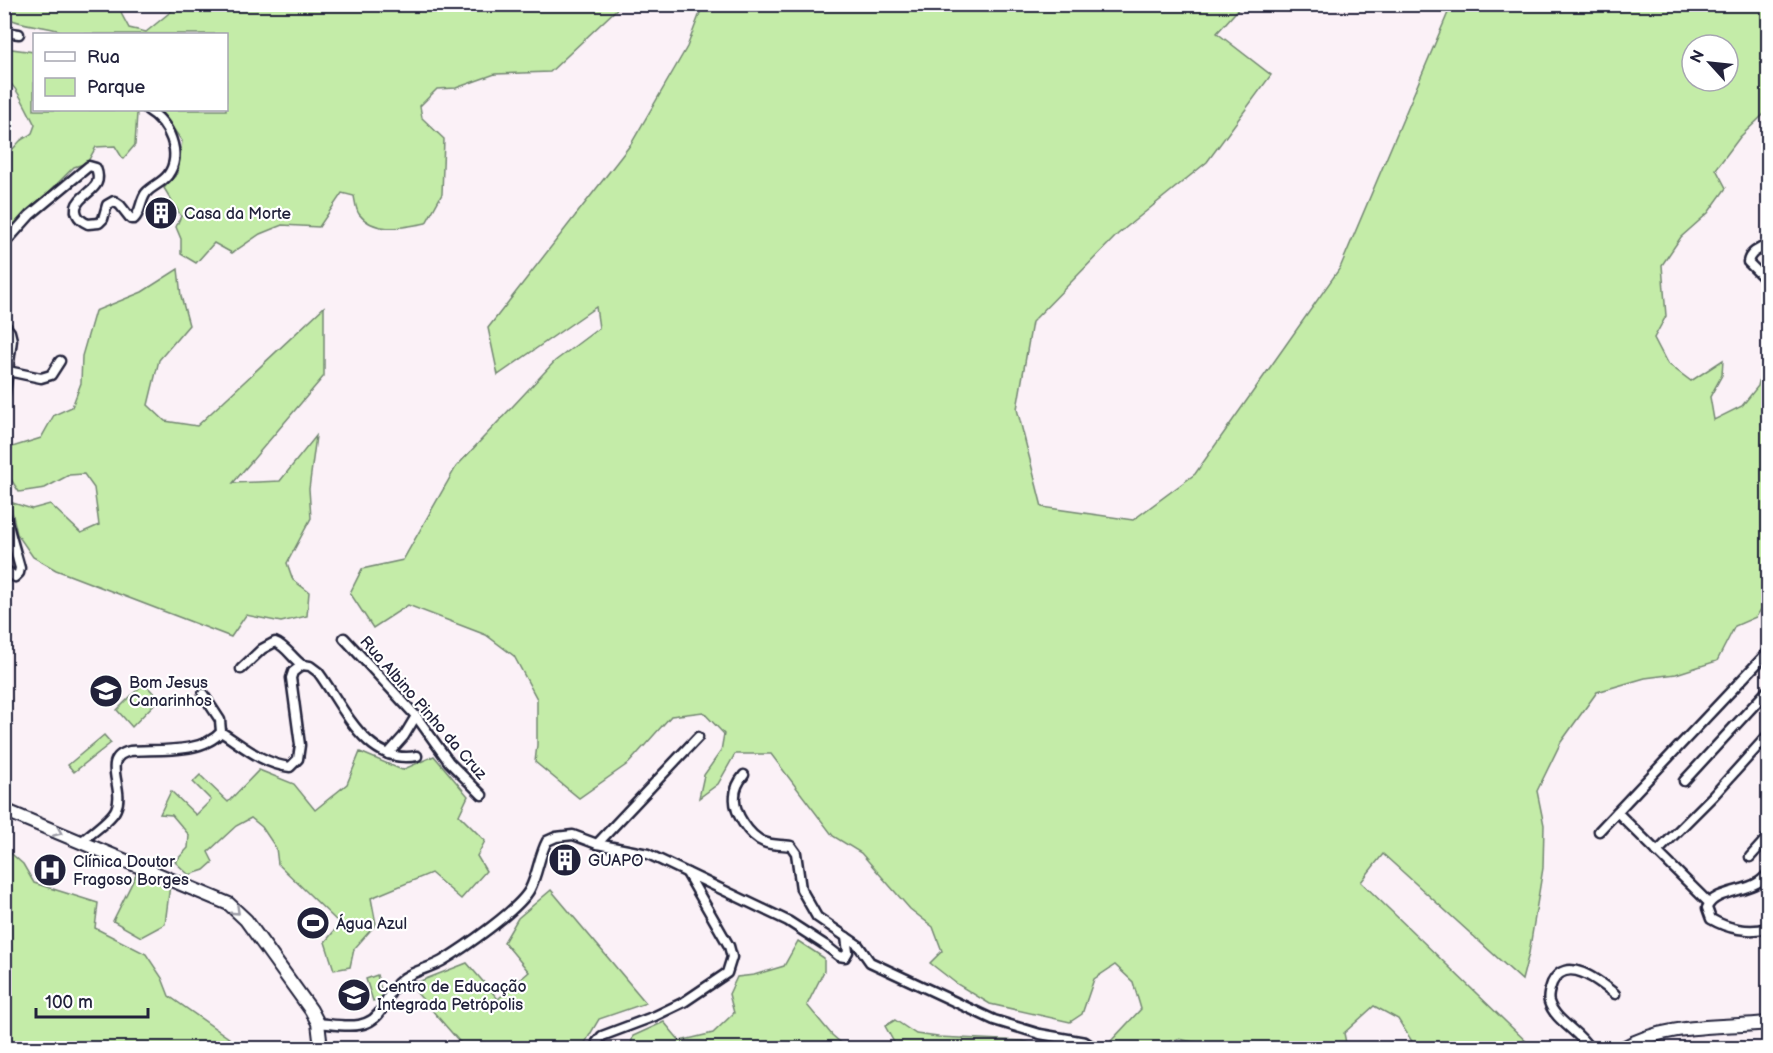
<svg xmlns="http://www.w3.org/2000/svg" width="1773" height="1053" viewBox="0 0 1773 1053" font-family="'Balsamiq Sans',sans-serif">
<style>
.green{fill:#c4eca8;stroke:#738772;stroke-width:1.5;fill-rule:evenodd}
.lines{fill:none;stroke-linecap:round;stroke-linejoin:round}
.street-casing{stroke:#22223b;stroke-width:13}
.secondary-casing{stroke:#22223b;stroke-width:16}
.street{stroke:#fff;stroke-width:8}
.secondary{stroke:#fff;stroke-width:12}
.oneway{stroke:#9c9ca7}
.labels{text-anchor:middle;stroke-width:4.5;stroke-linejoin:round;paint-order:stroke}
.poi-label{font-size:16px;fill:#22223b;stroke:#fff;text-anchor:start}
.street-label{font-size:16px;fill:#22223b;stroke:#fff}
</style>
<rect width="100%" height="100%" fill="#fbf1f7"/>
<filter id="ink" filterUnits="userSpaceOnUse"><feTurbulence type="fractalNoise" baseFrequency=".0167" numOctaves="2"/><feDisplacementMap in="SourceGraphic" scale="12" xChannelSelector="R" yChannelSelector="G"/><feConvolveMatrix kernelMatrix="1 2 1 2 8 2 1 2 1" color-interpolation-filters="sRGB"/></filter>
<g filter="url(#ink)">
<g class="green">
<path d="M13,5H120L122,15L129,28L146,32L179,5H621L550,72L495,74L456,88L437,89L420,106L422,118L444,139L442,194L426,223C404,227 375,235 359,214C356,210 355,201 354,196L342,193L319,227L282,225L260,234L232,253L214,243L196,263L181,254V239L176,227L181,216L164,188L178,173L182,141L160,110H226V34H61L60,31C42,25 22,26 5,17Z"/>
<path d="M703,5H1242L1217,33L1271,75L1207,162L1118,234L1032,322L1017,409L1042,507L1133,520L1195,474L1340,268L1450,8L1449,5H1768V105L1764,114L1740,137L1716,169L1726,188L1708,213L1681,237L1662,265L1666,316L1654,338L1667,363L1691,381L1723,360L1722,375L1710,397L1714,420L1742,406L1758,386L1768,341V599L1756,617L1735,626L1717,661L1676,674L1645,678L1597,692L1561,742L1537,791L1544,825L1543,868L1529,953L1522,980L1383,854L1361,882L1533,1048H1416L1398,1019L1374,1006L1344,1033L1347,1048H1216L1215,1046L1178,1039L1154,1046L1126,1047L1111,1041L1141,1009L1133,982L1115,965L1094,979L1082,1014L1070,1022L990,1004L957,984L930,963L942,951L933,927L910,909L861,853L833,836L771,754H735L718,784L699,798L704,775L721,751L724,734L703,712L671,716L629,763L579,798L535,762L537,745V699L514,656L486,635L408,605L373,628L350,593L362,569L403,560L456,467L555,361L599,328L596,307L498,375L488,328L631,144L687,47ZM1692,45H1728V81H1692Z"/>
<path d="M4,48L34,52V110H132L137,113L135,145L123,159L115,146L96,147L87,163L74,167L5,236V151C14,151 14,147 20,141C23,138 29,136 32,133L35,125C27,110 18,88 5,78Z"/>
<polygon points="178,269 181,296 189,325 159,360 148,405 165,421 197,426 324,307 324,376 233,483 280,481 316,436 309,489 311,518 287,563 293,580 309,592 307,616 281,622 246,615 231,637 56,570 33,557 17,534 10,502 32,509 50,504 81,533 99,525 94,488 84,474 69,475 45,488 19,492 7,473 12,447 41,438 54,415 72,407 81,383 82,356 95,311 142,292"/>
<polygon points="144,683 159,699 132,727 117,710"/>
<polygon points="104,735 111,743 74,772 68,765"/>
<polygon points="360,752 402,770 434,756 468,796 459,815 485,841 477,856 486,871 461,899 431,873 371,898 376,924 354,949 350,967 334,970 325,942 340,924 278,864 276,848 262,827 251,818 236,826 208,852 213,862 204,870 189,875 175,862 188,848 189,835 172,815 160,814 171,791 196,815 211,800 193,782 200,775 228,802 259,770 294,784 315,810 347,784"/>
<polygon points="5,848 23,864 34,883 98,903 95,928 146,954 162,978 169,996 243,1048 5,1048"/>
<polygon points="137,873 170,885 165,924 141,937 113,921"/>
<polygon points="551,890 646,1003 599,1019 582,1048 465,1048 410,985 467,963 498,999 529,972 504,942 518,918"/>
<polygon points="798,941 824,958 824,971 807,1005 832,1035 847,1048 630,1048 633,1036 664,1022 680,1041 713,1033 734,1013 729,994 737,977 754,975 784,966"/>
<polygon points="377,975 383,997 373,1001 366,979"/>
<polygon points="895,1020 916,1034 938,1037 1023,1041 1050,1048 893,1048 896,1046 885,1026"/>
</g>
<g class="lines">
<defs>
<g id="street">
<polyline points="4,32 19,34"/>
<path d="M4,244L30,215L89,166L96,168C103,186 90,189 80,200C71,210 78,220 88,224L99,223L103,219L107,205L114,201L120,205L131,219H134C141,212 140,201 146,193C152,186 162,183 168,175C183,154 169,122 148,110"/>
<path d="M1768,244C1761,249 1750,251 1748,262L1768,282"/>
<polyline points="4,324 10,332 12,340 4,400"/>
<polyline points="8,371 41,378 51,375 60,361"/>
<polyline points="4,511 20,568 19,573 15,577 4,569"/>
<polyline points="344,638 416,716 449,762 482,795"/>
<path d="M241,669L262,649L275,642C286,646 292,658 302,665"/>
<path d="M221,732C243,746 263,764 290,767L298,759L300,745L291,678L293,672L302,665L310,666L318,672C343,705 366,766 417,756"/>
<polyline points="388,754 404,736 416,716"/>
<path d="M744,775C739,781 735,788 735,796C733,812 749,836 764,842C773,846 782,844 791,846L796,853L801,889L817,917L858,945L870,962L994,1020L1040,1034L1085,1042L1094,1048"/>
<polyline points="1684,781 1768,690"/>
<polyline points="1617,812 1709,903"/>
<polyline points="1599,831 1768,652"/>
<path d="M81,842C90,834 112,819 116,809C126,788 99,758 130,751C158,749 202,754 221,732L220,720L203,694"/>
<polyline points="597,844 698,737"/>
<polyline points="1657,852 1713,796 1768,735"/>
<polyline points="1750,857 1768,837"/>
<path d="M1768,874C1765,877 1761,881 1757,883C1743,892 1713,891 1707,908L1711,919C1728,929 1749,933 1768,928"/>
<path d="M318,1023C341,1025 370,1033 383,1007C389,995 393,986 404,978C416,970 430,968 442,961C462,949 520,909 530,889C538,873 539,856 547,841L556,837L573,835L597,844L648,854L788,921L825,945L839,956L845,957L848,952L846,937"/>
<polyline points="596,1048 597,1042 602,1036 655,1016 684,1002 727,973 732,957 729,946 687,873"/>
<path d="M1589,1048C1579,1031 1555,1021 1549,1002C1547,996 1550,989 1552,983C1566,954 1599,981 1615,994"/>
</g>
<g id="secondary">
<polyline points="4,810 229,904 246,920 311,1010 318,1023 321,1048"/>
<path d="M1623,1048C1667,1023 1719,1028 1768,1023"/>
</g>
</defs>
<use href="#street" class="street-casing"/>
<use href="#secondary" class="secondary-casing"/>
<use href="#street" class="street"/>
<use href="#secondary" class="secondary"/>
</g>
<defs><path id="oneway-chevron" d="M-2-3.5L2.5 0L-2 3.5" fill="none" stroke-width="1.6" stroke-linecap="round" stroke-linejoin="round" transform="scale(1.5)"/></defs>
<g class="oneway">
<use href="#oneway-chevron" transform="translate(58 832) rotate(23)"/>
<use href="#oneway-chevron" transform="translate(236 911) rotate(43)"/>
</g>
</g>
<defs>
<symbol id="building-disc" viewBox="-11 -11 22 22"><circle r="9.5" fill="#22223b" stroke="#fff"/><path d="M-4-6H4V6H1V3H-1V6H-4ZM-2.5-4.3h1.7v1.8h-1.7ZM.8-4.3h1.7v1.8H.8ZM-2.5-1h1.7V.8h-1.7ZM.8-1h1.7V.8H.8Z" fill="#fff"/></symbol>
<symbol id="school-disc" viewBox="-11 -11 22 22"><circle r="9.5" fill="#22223b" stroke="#fff"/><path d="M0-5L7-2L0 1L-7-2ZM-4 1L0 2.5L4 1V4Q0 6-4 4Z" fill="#fff"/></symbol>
<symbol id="hospital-disc" viewBox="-11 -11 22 22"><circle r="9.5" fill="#22223b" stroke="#fff"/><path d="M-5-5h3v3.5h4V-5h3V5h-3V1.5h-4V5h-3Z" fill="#fff"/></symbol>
<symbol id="stadium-disc" viewBox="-11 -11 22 22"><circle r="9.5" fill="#22223b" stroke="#fff"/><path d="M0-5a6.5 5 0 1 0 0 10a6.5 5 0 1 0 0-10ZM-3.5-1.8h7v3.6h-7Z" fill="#fff"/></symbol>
</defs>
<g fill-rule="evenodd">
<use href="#building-disc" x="142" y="194" width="38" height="38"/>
<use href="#school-disc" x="87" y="672" width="38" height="38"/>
<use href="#building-disc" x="546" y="841" width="38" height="38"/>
<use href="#hospital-disc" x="31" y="851" width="38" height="38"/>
<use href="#stadium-disc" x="294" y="904" width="38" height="38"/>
<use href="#school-disc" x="335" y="976" width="38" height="38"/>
</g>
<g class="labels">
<g class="poi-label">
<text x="184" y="219">Casa da Morte</text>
<text x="129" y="688">Bom Jesus<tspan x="129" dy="18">Canarinhos</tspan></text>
<text x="588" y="866">GUAPO</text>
<text x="73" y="867">Clínica Doutor<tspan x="73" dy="18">Fragoso Borges</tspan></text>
<text x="336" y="929">Água Azul</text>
<text x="377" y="992">Centro de Educação<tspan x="377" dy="18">Integrada Petrópolis</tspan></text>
</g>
<g class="street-label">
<text transform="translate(424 707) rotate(49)" y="6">Rua Albino Pinho da Cruz</text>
</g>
</g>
<rect width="1773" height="1053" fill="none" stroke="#fff" stroke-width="24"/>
<rect x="12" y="12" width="1749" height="1029" fill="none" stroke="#22223b" stroke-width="2" filter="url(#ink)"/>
<rect x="33" y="33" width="195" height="78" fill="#ffffff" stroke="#a7a7b1" stroke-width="1.5"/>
<rect x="45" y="52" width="30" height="9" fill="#ffffff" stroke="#a7a7b1" stroke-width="1.5"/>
<text x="87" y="63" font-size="18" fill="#22223b">Rua</text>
<rect x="45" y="78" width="30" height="18" fill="#c4eca8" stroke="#a7a7b1" stroke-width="1.5"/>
<text x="87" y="93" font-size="18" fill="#22223b">Parque</text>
<g transform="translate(1710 63) rotate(297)"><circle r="28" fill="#ffffff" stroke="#a7a7b1" stroke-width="1.5"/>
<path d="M0-4.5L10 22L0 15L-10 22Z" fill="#22223b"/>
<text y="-9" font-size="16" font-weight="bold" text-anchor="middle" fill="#22223b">N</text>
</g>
<path d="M36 1008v9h112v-9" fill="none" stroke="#22223b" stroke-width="3"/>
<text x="45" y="1008" font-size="18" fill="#22223b" stroke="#ffffff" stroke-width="4.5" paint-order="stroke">100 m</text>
</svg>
